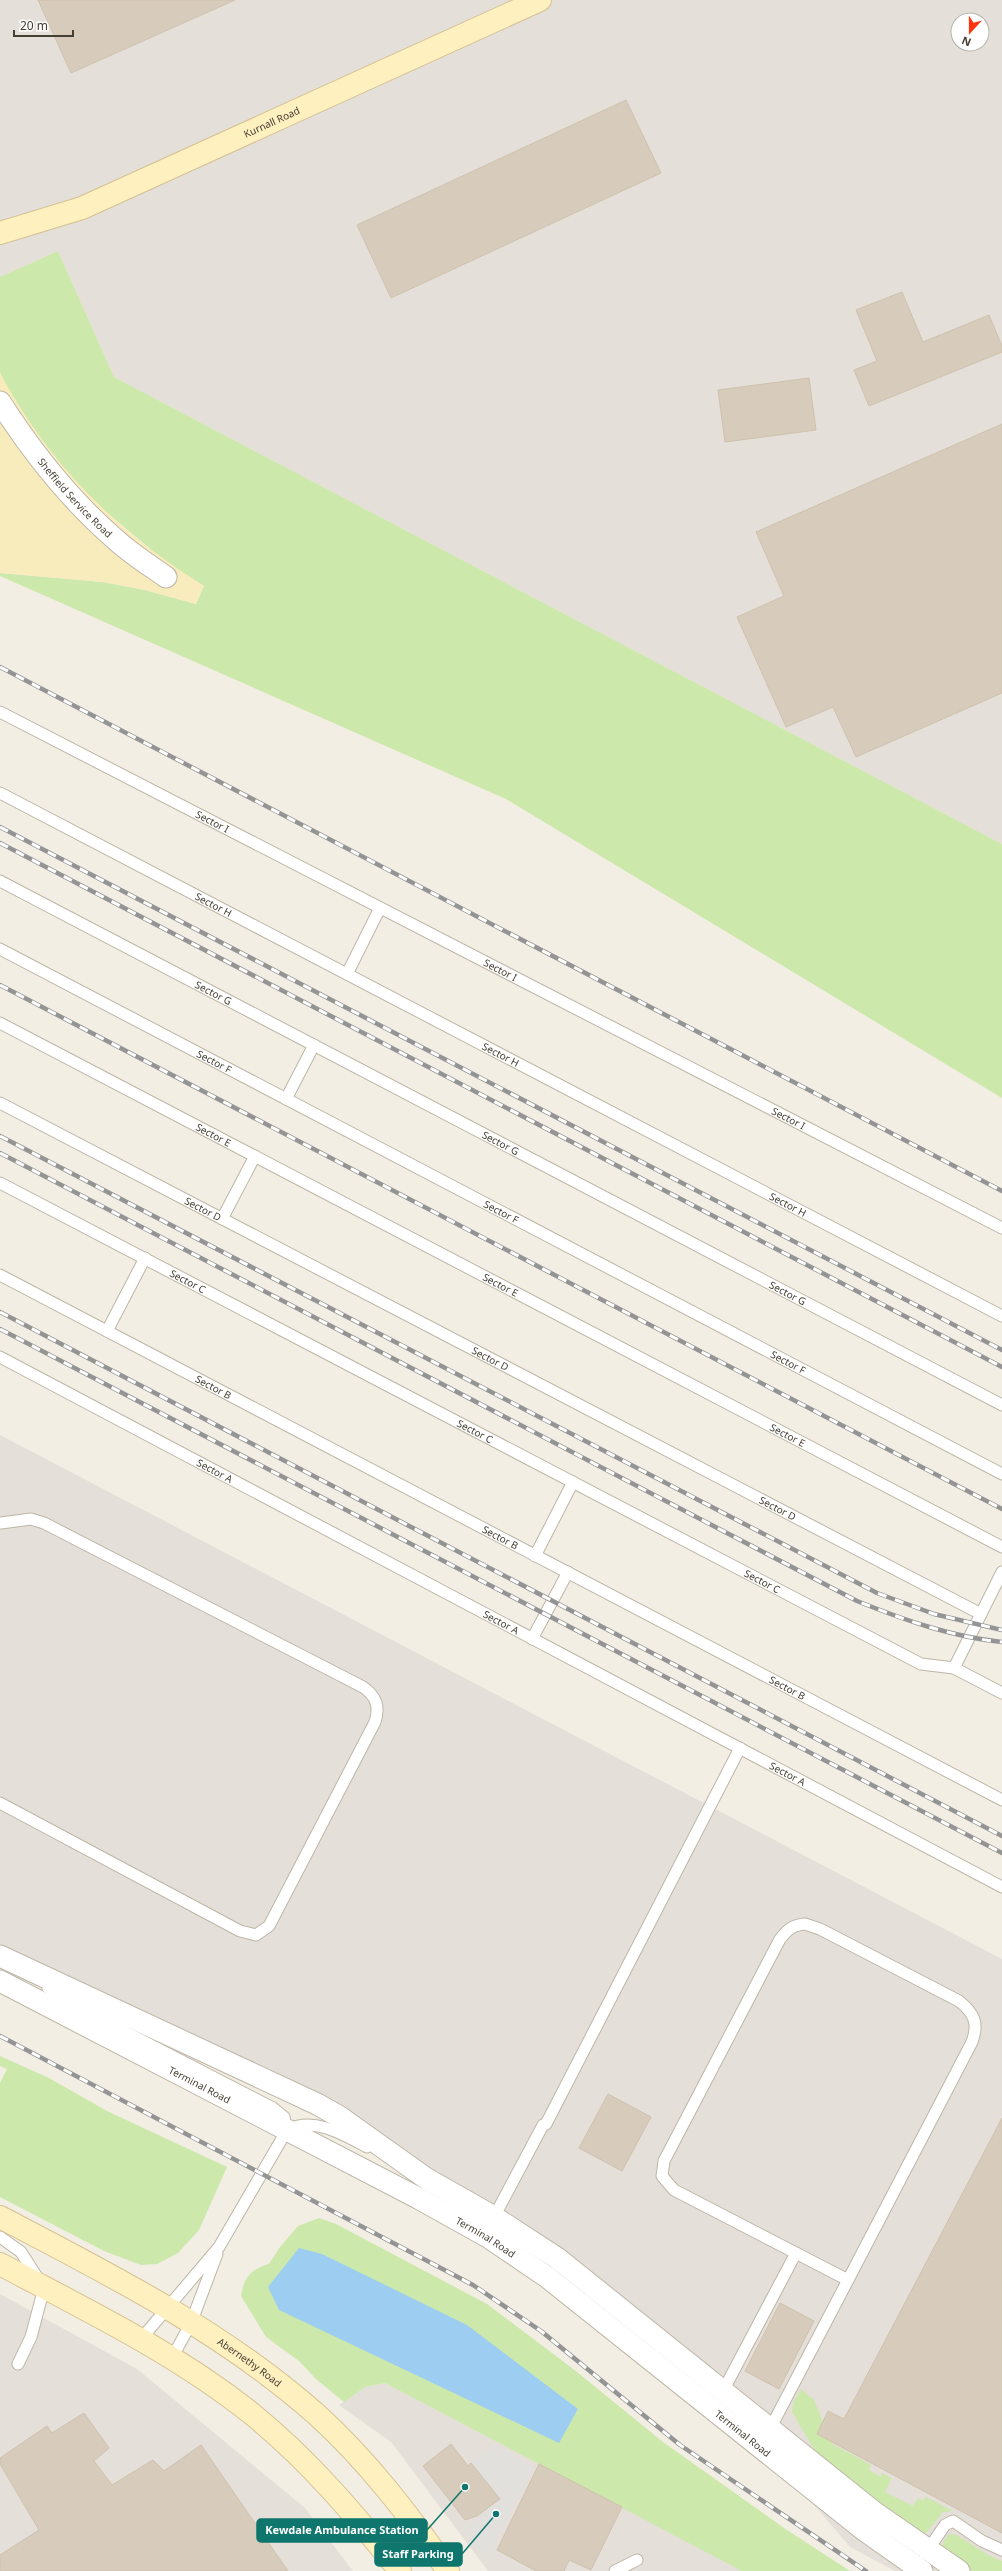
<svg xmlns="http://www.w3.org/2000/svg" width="1002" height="2571" viewBox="0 0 1002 2571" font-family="'Noto Sans',sans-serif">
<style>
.industrial{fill:#e4dfd9;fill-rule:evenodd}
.green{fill:#cce8ab}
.sand{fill:#f8ecbd}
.parking{fill:#e2e0dc}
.water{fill:#9dcef1}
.building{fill:#d7ccbc;stroke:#cfc1ac}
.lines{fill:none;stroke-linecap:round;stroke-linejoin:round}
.lane-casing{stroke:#beb6a6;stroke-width:13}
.street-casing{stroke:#beb6a6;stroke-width:23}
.secondary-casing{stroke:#d4c292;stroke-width:24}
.lane{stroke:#fff;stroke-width:11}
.street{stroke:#fff;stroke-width:21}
.secondary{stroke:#fff0c0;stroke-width:22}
.rail-casing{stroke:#949494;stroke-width:4.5}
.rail{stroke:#fff;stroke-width:3;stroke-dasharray:9;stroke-linecap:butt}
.labels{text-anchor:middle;stroke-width:4;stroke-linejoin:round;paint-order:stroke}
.street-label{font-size:10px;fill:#443e33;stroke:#fff}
.leader{fill:none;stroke:#0f766e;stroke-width:1.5}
.callout-dot{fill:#0f766e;stroke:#fff;stroke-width:1.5}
.callout{fill:#0f766e;stroke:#0f766e;stroke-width:1.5}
.callout-label{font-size:11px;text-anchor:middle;font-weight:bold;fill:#fff}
</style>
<rect width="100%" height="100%" fill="#f2eee3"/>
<g class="industrial">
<path d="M0,0H1002V844L114,377L58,251L0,277ZM958,20H982V44H958Z"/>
<polygon points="0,1435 1002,1959 1002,2571 895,2571 850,2547 680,2349 464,2193 0,1947"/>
<polygon points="0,2294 137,2369 305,2508 353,2571 0,2571"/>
<polygon points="385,2383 744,2571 488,2571 391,2442 339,2405 365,2387"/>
</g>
<g class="green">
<polygon points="58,251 114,377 1002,844 1002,1098 506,799 0,576 0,573 103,582 145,590 196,604 204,586 166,562 86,495 49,451 19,409 0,373 0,277"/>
<polygon points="0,2056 49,2078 107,2111 227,2167 199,2230 178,2253 157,2264 141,2265 104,2251 0,2197 0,2083 7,2069 0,2066"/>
<path d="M319,2218L336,2224L487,2304L577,2372L663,2442L784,2528L850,2571H742L385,2383L365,2387L344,2402L316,2379L299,2361L266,2337L241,2296C244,2277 251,2269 269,2264L280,2247L298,2226Z"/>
<polygon points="801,2389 814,2400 832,2444 871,2465 869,2470 881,2477 882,2473 892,2478 885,2492 913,2506 918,2498 923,2501 926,2497 953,2511 943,2512 927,2532 919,2536 819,2458 792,2412 794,2401"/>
<path d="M955,2534L988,2555L1002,2561V2571H972L942,2553C941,2545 944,2541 948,2535Z"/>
</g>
<path class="sand" d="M0,373C49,464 116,531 204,586L196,604L145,590L103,582L0,573Z"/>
<polygon class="parking" points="495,2445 535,2467 486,2559 463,2529 500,2498 471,2463"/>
<polygon class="water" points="299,2248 322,2254 467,2325 578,2409 559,2443 279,2310 268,2287"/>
<g class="building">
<polygon points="38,0 235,0 71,73"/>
<polygon points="626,100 661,173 391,298 357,225"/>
<polygon points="902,292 923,342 989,315 1002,346 1002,352 869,406 854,370 877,361 856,310"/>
<polygon points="809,378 816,430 725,442 718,390"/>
<polygon points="1002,424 1002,693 856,757 833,707 786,727 737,617 784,596 756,532"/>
<polygon points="608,2094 651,2117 622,2171 579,2148"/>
<polygon points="1002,2118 1002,2533 817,2434 828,2411 844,2419"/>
<polygon points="780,2303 814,2321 779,2389 745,2371"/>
<polygon points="84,2413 109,2448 94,2461 112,2485 153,2460 164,2471 201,2445 288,2571 0,2571 0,2555 39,2530 0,2464 0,2458 47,2426 52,2433"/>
<polygon points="451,2444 468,2466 471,2463 500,2499 477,2516 465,2520 423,2466"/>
<polygon points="539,2464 622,2507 591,2570 569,2560 564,2571 536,2571 497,2550"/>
</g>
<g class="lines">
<defs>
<g id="lane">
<path id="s1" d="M0,712L1002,1228"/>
<path id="s2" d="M0,793L1002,1316"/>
<path id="s3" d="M0,881L1002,1405"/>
<path id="s4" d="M0,949L1002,1474"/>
<polyline points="347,974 380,908"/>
<path id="s5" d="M0,1023L1002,1547"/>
<polyline points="286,1099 314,1045"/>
<path id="s6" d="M0,1103L981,1614"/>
<path id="s7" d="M0,1183L921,1664L954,1668L1002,1693"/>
<polyline points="222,1219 255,1156"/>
<path id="s8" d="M0,1275L1002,1800"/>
<polyline points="107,1331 145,1258"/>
<path id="s9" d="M0,1357L1002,1887"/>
<polyline points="535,1556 573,1482"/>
<polyline points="532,1639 568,1572"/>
<polyline points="954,1668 1002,1572"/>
<path d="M0,1803L240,1931L256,1935L269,1926L375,1722C380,1706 376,1696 363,1687L44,1523L31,1519L1,1523"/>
<path d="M805,1924L820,1929L959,2001C974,2013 979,2023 972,2042L848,2280L674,2190L662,2176L664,2161L780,1939C788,1929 793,1925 805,1924Z"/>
<path d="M48,1988L83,2010L273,2108L284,2117L287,2130C313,2116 343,2134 367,2147"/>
<polyline points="494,2217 543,2125 546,2124 740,1748"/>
<polyline points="0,2237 21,2252 44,2288 31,2337 18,2364"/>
<polyline points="141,2339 219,2247 287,2130"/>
<polyline points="172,2358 191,2323 217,2254"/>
<polyline points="723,2391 796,2253"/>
<polyline points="770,2429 848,2280"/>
<polyline points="925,2554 945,2525 953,2521 982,2541 1002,2550"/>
<polyline points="392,2567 429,2544"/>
<polyline points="615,2571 637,2560"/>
</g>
<g id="street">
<path id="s10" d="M0,402C32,452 70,500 115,539C130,553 149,565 166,577"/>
<polyline points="0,1956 317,2104 340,2117 427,2179 494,2217 557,2258 874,2512 959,2571"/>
<path id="s11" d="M0,1981L418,2198L488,2237L547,2277L864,2530L922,2571"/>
</g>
<g id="secondary">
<path id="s12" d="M0,233L82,208L540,0"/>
<path id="s13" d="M0,2217C111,2275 222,2331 316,2414C367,2460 409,2515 448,2571"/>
<path d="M0,2264C86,2310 176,2353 252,2414C309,2460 355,2515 400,2571"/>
</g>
</defs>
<use href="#lane" class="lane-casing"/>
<use href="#street" class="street-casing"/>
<use href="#secondary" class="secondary-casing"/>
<use href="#lane" class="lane"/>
<use href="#street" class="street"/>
<use href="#secondary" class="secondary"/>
<defs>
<g id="rail">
<polyline points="0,667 1002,1191"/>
<polyline points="0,827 1002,1350"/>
<polyline points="0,843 1002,1367"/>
<polyline points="0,985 1002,1509"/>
<polyline points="0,1136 877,1593 934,1614 1002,1630"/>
<path d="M0,1153L857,1601C904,1620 952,1637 1002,1642"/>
<polyline points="0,1312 1002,1836"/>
<polyline points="0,1329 1002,1853"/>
<polyline points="0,2036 473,2285 541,2331 680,2445 866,2571"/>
</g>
</defs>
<use href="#rail" class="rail-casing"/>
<use href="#rail" class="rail"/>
</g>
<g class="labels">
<g class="street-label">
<text dy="4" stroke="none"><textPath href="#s12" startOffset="294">Kurnall Road</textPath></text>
<text dy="4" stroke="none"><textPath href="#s10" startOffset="122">Sheffield Service Road</textPath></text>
<text dy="4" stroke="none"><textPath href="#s1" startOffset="239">Sector I</textPath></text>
<text dy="4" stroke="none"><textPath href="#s2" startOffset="241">Sector H</textPath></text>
<text dy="4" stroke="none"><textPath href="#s1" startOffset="563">Sector I</textPath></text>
<text dy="4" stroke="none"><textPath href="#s3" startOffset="241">Sector G</textPath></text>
<text dy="4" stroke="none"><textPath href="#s2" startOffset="565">Sector H</textPath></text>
<text dy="4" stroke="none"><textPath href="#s4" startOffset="242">Sector F</textPath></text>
<text dy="4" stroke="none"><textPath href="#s1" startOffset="887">Sector I</textPath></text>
<text dy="4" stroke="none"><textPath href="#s5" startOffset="241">Sector E</textPath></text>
<text dy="4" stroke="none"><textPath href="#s3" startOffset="565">Sector G</textPath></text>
<text dy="4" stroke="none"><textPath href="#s2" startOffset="889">Sector H</textPath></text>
<text dy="4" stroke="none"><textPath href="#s6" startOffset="229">Sector D</textPath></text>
<text dy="4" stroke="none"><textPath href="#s4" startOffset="566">Sector F</textPath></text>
<text dy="4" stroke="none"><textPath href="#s7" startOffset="212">Sector C</textPath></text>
<text dy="4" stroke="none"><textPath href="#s5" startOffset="565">Sector E</textPath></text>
<text dy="4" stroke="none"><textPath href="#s3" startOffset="889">Sector G</textPath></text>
<text dy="4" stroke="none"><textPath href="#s6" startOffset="553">Sector D</textPath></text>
<text dy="4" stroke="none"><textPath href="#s4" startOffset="890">Sector F</textPath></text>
<text dy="4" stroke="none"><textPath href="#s8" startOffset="241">Sector B</textPath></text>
<text dy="4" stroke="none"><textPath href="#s7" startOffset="536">Sector C</textPath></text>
<text dy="4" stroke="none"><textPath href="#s5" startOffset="889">Sector E</textPath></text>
<text dy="4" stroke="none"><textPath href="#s9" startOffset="243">Sector A</textPath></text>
<text dy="4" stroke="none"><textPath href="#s6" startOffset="877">Sector D</textPath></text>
<text dy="4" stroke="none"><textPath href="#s8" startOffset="565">Sector B</textPath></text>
<text dy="4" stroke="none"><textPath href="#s7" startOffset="860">Sector C</textPath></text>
<text dy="4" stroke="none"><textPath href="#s9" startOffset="567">Sector A</textPath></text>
<text dy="4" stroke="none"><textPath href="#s8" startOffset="889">Sector B</textPath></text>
<text dy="4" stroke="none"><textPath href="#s9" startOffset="891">Sector A</textPath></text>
<text dy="4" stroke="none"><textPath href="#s11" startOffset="225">Terminal Road</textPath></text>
<text dy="4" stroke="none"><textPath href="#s11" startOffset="549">Terminal Road</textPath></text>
<text dy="4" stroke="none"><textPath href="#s13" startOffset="289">Abernethy Road</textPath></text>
<text dy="4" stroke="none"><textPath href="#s11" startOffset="873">Terminal Road</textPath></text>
</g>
</g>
<path class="leader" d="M465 2487L427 2530M496 2514L462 2554"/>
<g class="callout-dot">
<circle cx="465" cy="2487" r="4"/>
<circle cx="496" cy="2514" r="4"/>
</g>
<g class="callout">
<rect x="257" y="2519" width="170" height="23" rx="4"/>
<rect x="375" y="2543" width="87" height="23" rx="4"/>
</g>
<g class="callout-label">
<text x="342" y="2534">Kewdale Ambulance Station</text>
<text x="418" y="2558">Staff Parking</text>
</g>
<g transform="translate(970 32) rotate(201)"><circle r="19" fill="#ffffff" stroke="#b4b2ad"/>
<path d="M0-3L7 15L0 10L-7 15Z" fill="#fe340e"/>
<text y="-6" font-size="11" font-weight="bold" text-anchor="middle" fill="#443e33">N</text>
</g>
<path d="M14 30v6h59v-6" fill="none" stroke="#443e33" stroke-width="2"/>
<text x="20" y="30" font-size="12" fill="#443e33" stroke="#ffffff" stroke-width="3" paint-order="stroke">20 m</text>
</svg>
